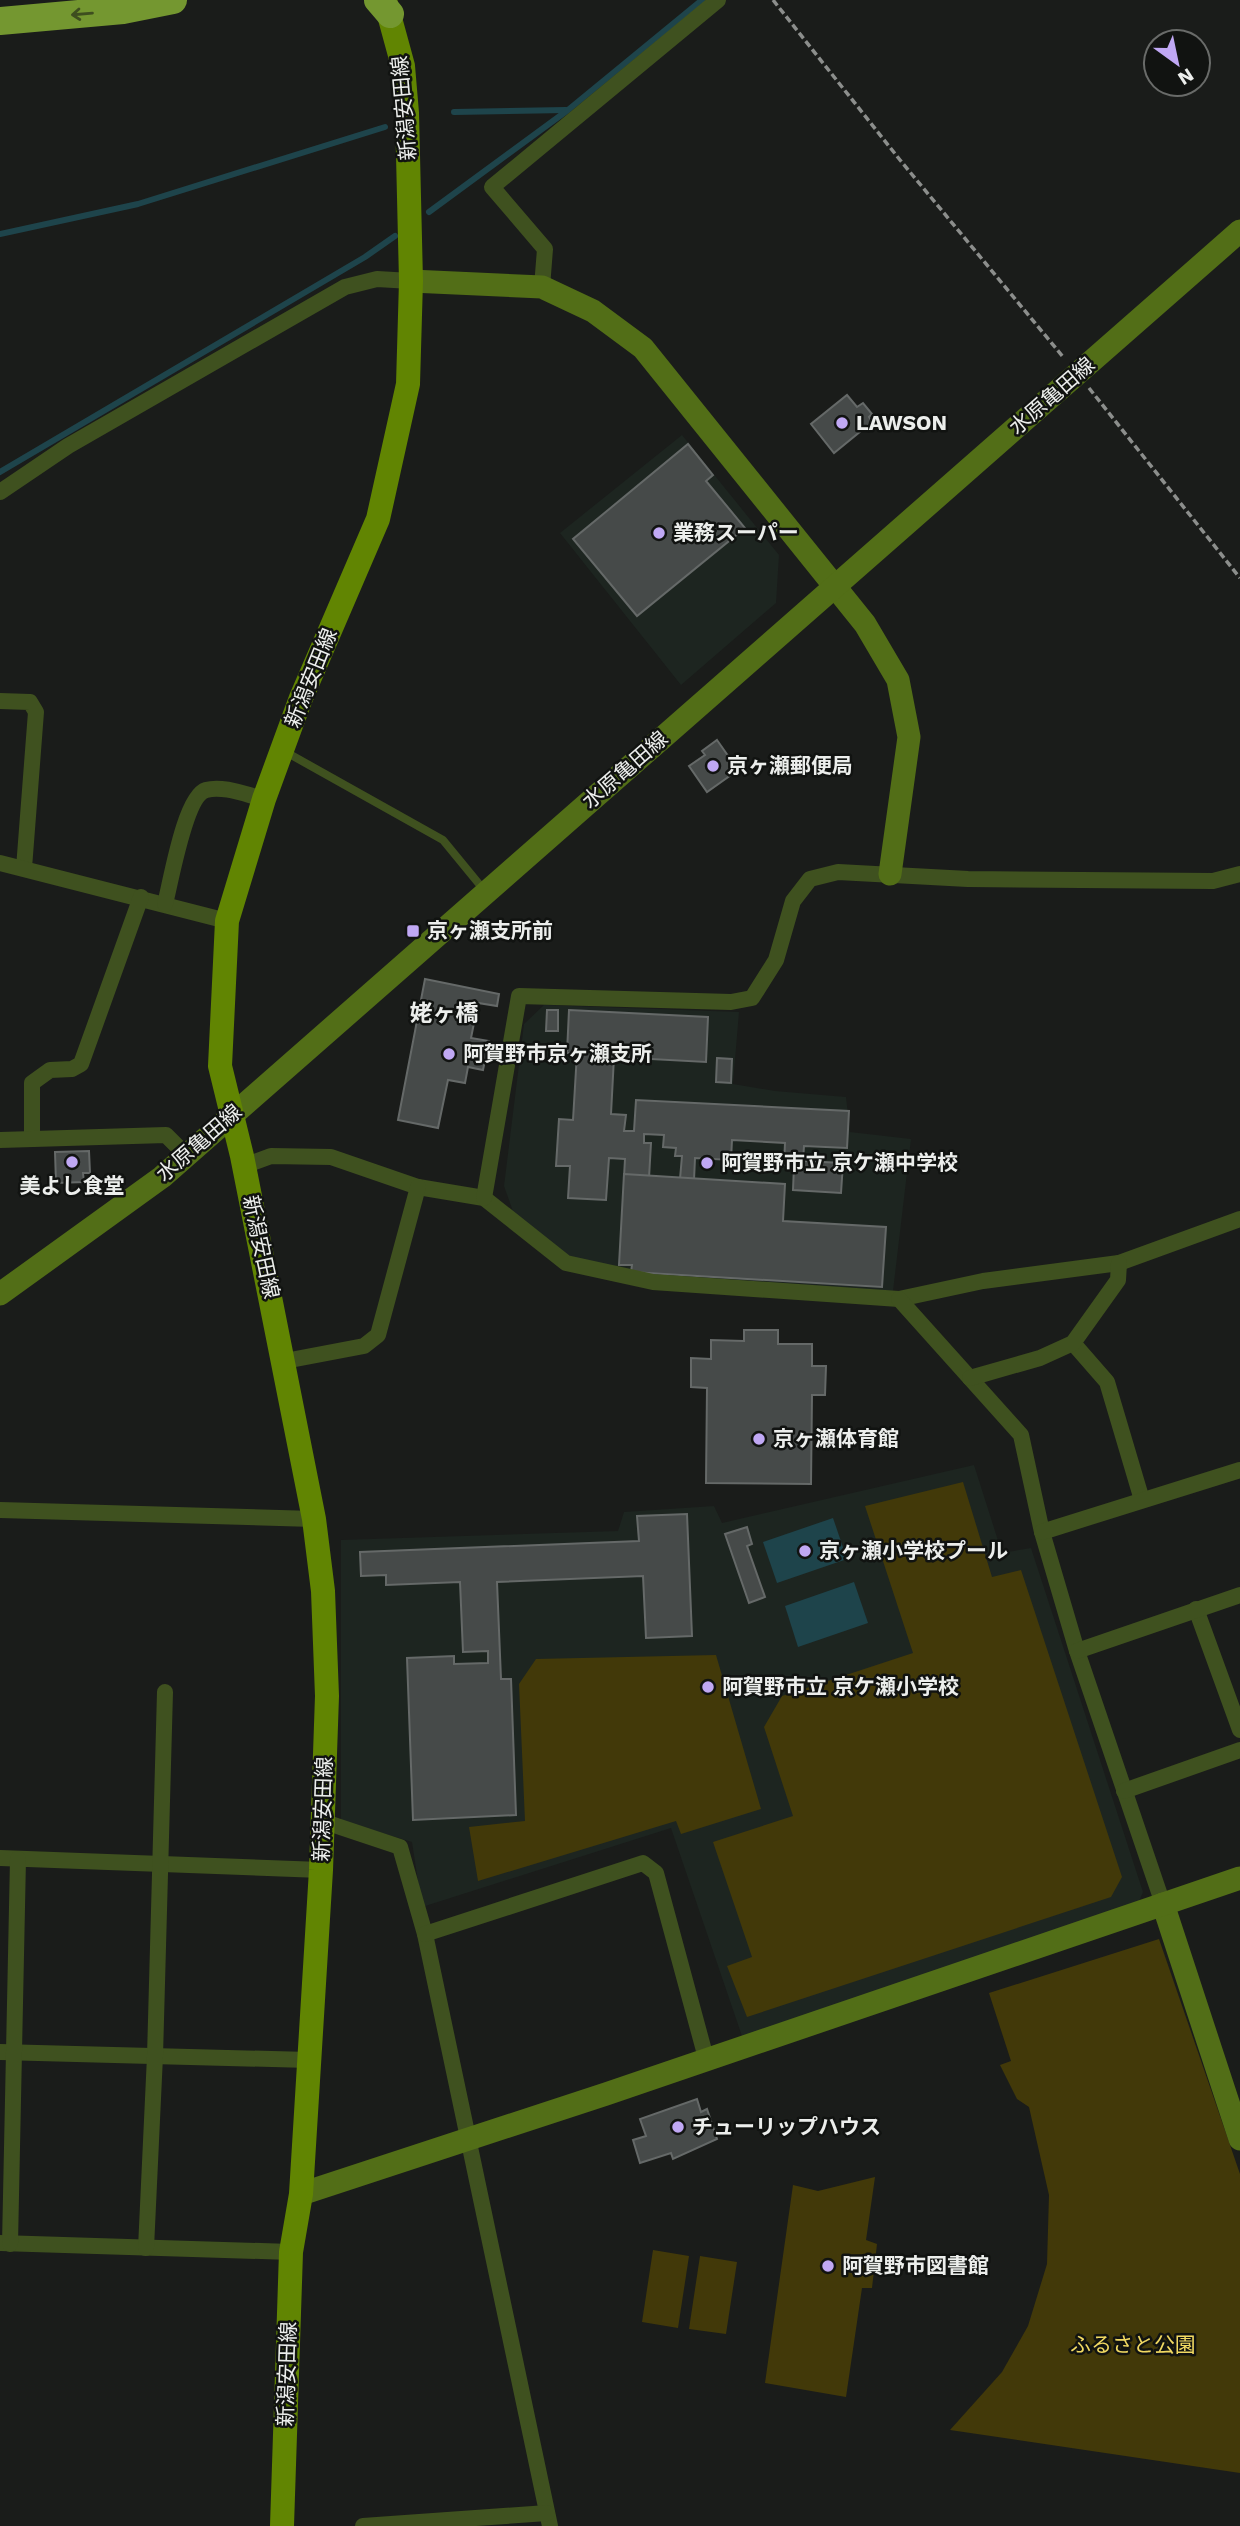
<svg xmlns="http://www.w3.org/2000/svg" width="1240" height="2526" viewBox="0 0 1240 2526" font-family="'Work Sans','Noto Sans JP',sans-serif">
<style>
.built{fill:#1d2520}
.green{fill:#423909}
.water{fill:#1e444b}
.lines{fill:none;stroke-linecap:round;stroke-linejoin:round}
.stream{stroke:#1e444b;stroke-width:6}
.building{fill:#464a49;stroke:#656968;stroke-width:2}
.path{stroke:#8c8e8c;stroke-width:3.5;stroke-dasharray:7 3.5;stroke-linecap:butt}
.lane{stroke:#3f511f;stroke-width:8}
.street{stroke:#3f511f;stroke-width:16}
.secondary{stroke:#526e17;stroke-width:23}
.primary{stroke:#618502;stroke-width:24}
.highway{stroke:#749730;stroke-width:28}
.oneway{stroke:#3e4e1f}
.poi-dot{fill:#c0a8f4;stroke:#111311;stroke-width:2.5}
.labels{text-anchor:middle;stroke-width:5;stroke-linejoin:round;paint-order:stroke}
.street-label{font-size:21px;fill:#eceeec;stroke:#111311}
.poi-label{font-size:21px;font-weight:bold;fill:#eceeec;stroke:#111311;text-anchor:start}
.park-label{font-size:21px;fill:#f1d962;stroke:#111311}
.neighbourhood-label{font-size:23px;font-weight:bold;fill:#eceeec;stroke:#111311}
</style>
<rect width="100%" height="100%" fill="#1a1c1a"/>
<g class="built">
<polygon points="682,435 779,555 776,603 681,685 560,533"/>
<polygon points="544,1005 739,1012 733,1084 775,1091 846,1097 850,1132 911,1139 893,1291 632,1274 559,1256 516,1220 504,1186 524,1024"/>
<polygon points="974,1465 1002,1553 1031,1548 1143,1892 1138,1904 743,2039 671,1828 422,1907 412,1842 341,1821 341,1540 618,1531 624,1512 714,1506 722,1523"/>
</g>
<g class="green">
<polygon points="963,1482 992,1577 1021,1570 1122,1877 1111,1897 747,2017 727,1966 752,1957 713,1842 793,1816 764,1727 782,1696 913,1653 865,1506"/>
<polygon points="716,1655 761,1809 681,1834 676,1821 478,1881 469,1827 525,1821 519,1684 536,1659"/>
<polygon points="1159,1939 1240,2174 1240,2473 950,2430 1002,2372 1028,2326 1047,2264 1049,2195 1029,2107 1017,2099 1000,2065 1011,2061 989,1993"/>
<polygon points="875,2177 866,2240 877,2244 872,2288 862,2288 846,2397 765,2383 793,2185 818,2191"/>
<polygon points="653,2250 689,2256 678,2328 642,2322"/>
<polygon points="700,2256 737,2262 726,2334 689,2329"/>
</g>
<g class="water">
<polygon points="833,1518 847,1559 777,1583 763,1542"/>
<polygon points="854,1582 868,1623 798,1647 785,1606"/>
</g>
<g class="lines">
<g class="stream">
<polyline points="454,112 566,110"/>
<polyline points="429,212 568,110 702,0"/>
<polyline points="0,234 138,204 385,127"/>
<polyline points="0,472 365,257 395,236"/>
</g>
</g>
<g class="building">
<polygon points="847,395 857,407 863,403 872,414 869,417 872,422 834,453 811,424"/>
<polygon points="688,444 713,475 706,481 745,528 637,616 573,539"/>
<polygon points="717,740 738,770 707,792 689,766 705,755 702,751"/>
<polygon points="425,979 499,994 497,1006 478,1003 471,1038 489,1041 483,1070 468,1067 465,1083 448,1080 438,1128 398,1120"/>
<polygon points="547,1010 558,1010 558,1031 546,1031"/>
<polygon points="569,1010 708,1017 706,1062 614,1057 611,1114 626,1115 624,1131 634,1131 636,1100 849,1111 847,1148 804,1146 803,1161 843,1163 841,1193 793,1190 794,1166 784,1165 785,1143 732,1140 731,1160 695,1158 694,1180 680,1179 682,1156 675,1156 676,1148 663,1147 664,1135 644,1134 644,1143 651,1143 649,1178 624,1177 625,1159 609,1158 606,1200 568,1198 570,1166 556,1166 559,1119 573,1120 577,1053 567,1053"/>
<polygon points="717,1058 732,1059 731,1083 716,1082"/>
<polygon points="89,1151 90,1173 83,1173 84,1182 56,1183 55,1152"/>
<polygon points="624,1174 785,1184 783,1221 886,1227 882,1287 631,1272 632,1265 619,1265"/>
<polygon points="744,1330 778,1330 778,1344 812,1344 812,1366 826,1366 825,1395 812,1395 811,1484 706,1483 707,1388 691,1387 691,1358 711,1359 711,1340 744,1341"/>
<polygon points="687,1514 692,1636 646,1638 643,1576 497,1582 501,1679 511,1679 516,1815 413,1820 407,1658 454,1656 454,1664 488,1663 488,1651 463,1652 460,1582 386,1585 386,1575 361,1576 360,1552 639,1541 637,1516"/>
<polygon points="747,1527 752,1544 747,1546 765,1597 749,1603 725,1534"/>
<polygon points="697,2099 701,2112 707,2109 717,2139 673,2159 671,2153 640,2163 633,2140 646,2136 640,2119"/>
</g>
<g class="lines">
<g class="path">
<polyline points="773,0 900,160 1064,358"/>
<polyline points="1089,388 1240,578"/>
</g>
<polyline class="lane" points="284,751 443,840 484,890"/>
<g class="street">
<polyline points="542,287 545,249 492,187 718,0"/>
<polyline points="0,492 68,446 345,287 377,279 411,281"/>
<polyline points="0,701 30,702 36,712 24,868"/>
<polyline points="0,863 227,921"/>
<path d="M165,904C171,881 185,796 206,790C223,785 247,795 264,799"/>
<polyline points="32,1139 32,1083 50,1070 72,1069 81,1064 141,897"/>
<polyline points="0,1140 166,1135 186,1155"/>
<polyline points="244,1166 271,1156 331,1157 418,1187 484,1198 566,1263 653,1282 899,1299 983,1281 1119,1263 1240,1219"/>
<polyline points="484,1198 519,996 731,1002 752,998 776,960 793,901 810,879 838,872 968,879 1213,881 1240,874"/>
<polyline points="899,1299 1021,1435 1042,1532 1077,1651 1163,1904"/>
<polyline points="1073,1343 1107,1382 1142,1500"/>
<polyline points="285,1361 364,1346 378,1335 418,1187"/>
<polyline points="970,1378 1040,1358 1073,1343 1118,1280 1119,1263"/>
<polyline points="0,1510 314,1519"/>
<polyline points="1042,1532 1240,1470"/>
<polyline points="1196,1609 1240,1730"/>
<polyline points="1077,1651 1240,1595"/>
<polyline points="1124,1791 1240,1750"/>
<polyline points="322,1821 400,1847 425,1934 550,2526"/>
<polyline points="0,1858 321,1870"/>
<polyline points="425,1934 643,1863 656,1873 706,2058"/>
<polyline points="0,2052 309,2060"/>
<polyline points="0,2243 291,2252"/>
<polyline points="10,2244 18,1859"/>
<polyline points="146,2248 155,2056 165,1692"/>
<polyline points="363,2526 547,2513"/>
</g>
<g class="secondary">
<polyline points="411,281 542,287 593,311 643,348 865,624 898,680 909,737 890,874"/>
<polyline points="0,1294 162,1177 1240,231"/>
<polyline points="1163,1904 1240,2139"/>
<polyline points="301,2194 606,2094 1240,1878"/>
</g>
<polyline class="primary" points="282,2526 291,2252 301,2194 321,1870 327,1696 323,1591 314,1519 242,1156 220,1066 227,921 264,799 301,698 378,519 408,384 411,281 407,113 403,66 385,0"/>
<g class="highway">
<polyline points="378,0 390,14"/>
<polyline points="0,21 123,10 173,0"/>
</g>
</g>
<defs><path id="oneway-shaft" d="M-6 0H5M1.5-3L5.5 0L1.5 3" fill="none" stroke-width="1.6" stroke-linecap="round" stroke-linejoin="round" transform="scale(1.75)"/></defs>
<use class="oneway" href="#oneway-shaft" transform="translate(82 14) rotate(175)"/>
<g class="poi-dot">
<circle cx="842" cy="423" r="7"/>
<circle cx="659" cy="533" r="7"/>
<circle cx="713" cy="766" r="7"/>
<rect x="406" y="924" width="14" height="14" rx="3.5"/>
<circle cx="449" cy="1054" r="7"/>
<circle cx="72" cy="1162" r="7"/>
<circle cx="707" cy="1163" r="7"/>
<circle cx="759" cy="1439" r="7"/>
<circle cx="805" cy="1551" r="7"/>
<circle cx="708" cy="1687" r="7"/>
<circle cx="678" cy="2127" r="7"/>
<circle cx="828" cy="2266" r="7"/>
</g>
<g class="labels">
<g class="street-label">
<text transform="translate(404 108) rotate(-95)" y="7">新潟安田線</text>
<text transform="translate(1052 396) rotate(-41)" y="7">水原亀田線</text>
<text transform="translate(311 678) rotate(-68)" y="7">新潟安田線</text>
<text transform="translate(625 770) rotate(-41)" y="7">水原亀田線</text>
<text transform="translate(199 1143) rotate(-41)" y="7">水原亀田線</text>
<text transform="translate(261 1247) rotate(78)" y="7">新潟安田線</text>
<text transform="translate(323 1809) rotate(-88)" y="7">新潟安田線</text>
<text transform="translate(287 2374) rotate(-88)" y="7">新潟安田線</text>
</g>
<g class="poi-label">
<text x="856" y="430">LAWSON</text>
<text x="673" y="540">業務スーパー</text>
<text x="727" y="773">京ヶ瀬郵便局</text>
<text x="427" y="938">京ヶ瀬支所前</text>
<text x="463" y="1061">阿賀野市京ヶ瀬支所</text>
<text x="721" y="1170">阿賀野市立 京ケ瀬中学校</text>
<text x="72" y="1193" text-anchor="middle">美よし食堂</text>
<text x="773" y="1446">京ヶ瀬体育館</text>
<text x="819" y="1558">京ヶ瀬小学校プール</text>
<text x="722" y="1694">阿賀野市立 京ケ瀬小学校</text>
<text x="692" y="2134">チューリップハウス</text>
<text x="842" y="2273">阿賀野市図書館</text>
</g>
<g class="park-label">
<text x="1133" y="2352">ふるさと公園</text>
</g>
<g class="neighbourhood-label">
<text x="444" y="1021">姥ヶ橋</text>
</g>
</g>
<g transform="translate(1177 63) rotate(147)"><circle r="33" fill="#111311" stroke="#696b69" stroke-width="2"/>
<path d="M0-5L12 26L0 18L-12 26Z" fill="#c0a8f4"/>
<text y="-10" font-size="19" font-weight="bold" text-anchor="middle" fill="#eceeec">N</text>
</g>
</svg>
